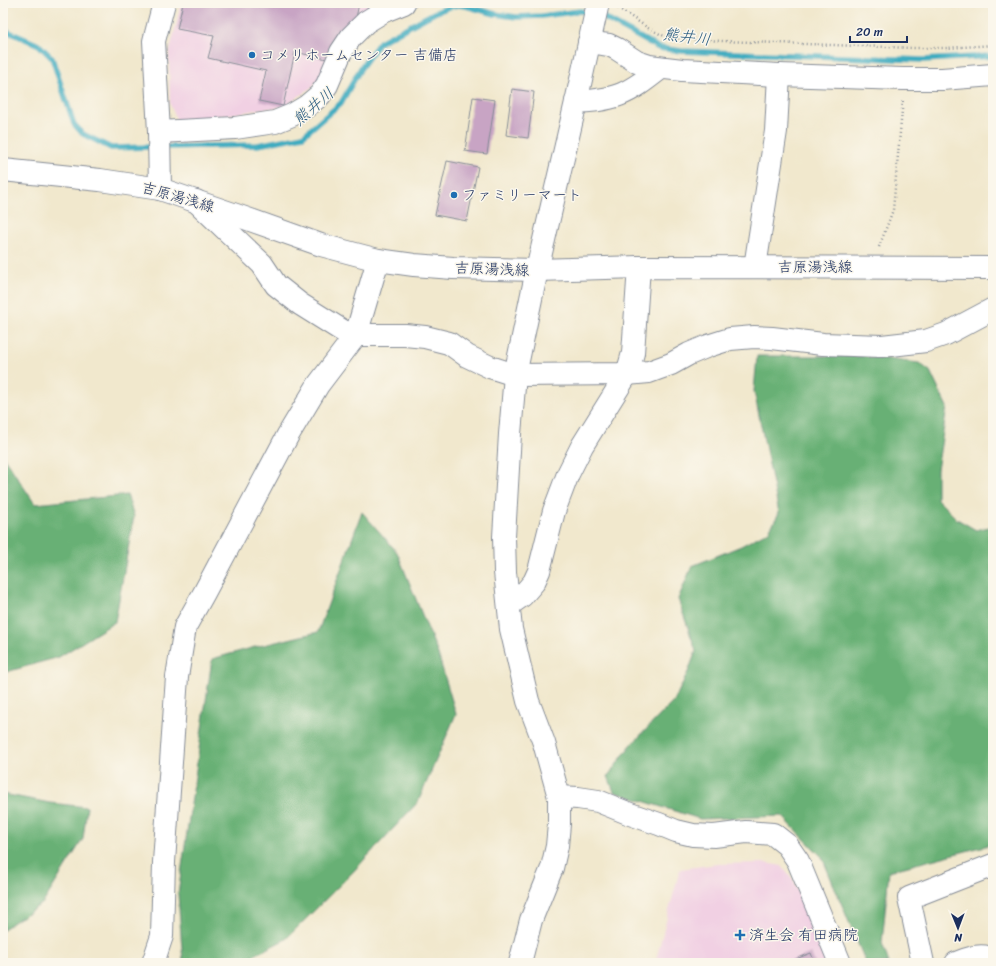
<svg xmlns="http://www.w3.org/2000/svg" width="996" height="966" viewBox="0 0 996 966" font-family="Sriracha,'Klee One',sans-serif">
<style>
.built{fill:#f1d0e3}
.forest{fill:#68b075;stroke:#42706a}
.lines{fill:none;stroke-linecap:round;stroke-linejoin:round}
.stream{stroke:#41acc0;stroke-width:5.5}
.building{fill:#c8a4c4}
.minor-casing{stroke:#868c96;stroke-width:24}
.major-casing{stroke:#868c96;stroke-width:24}
.path{stroke:#868c96;stroke-width:2.5;stroke-dasharray:1 3;stroke-linecap:butt}
.minor{stroke:#fff;stroke-width:22}
.major{stroke:#fff;stroke-width:22}
.poi-dot{fill:#1f6fb2;stroke:#fbf7ec;stroke-width:1.5}
.labels{text-anchor:middle;stroke-width:3;stroke-linejoin:round;paint-order:stroke}
.poi-label{font-size:15px;fill:#1b2f5e;stroke:#fbf7ec;text-anchor:start}
.street-label{font-size:15px;fill:#1b2f5e;stroke:#fbf7ec}
.water-label{font-size:16px;font-style:italic;fill:#285b80;stroke:#fbf7ec}
</style>
<rect width="100%" height="100%" fill="#fbf7ec"/>
<filter id="ink" filterUnits="userSpaceOnUse"><feTurbulence type="fractalNoise" baseFrequency=".025" numOctaves="2"/><feDisplacementMap in="SourceGraphic" scale="8" xChannelSelector="R" yChannelSelector="G"/><feConvolveMatrix kernelMatrix="1 2 1 2 8 2 1 2 1" color-interpolation-filters="sRGB"/></filter>
<filter id="wash" filterUnits="userSpaceOnUse"><feTurbulence type="fractalNoise" baseFrequency=".012" numOctaves="4" result="noise"/><feDisplacementMap in="SourceGraphic" scale="16" xChannelSelector="R" yChannelSelector="G"/><feGaussianBlur stdDeviation="0.9" result="paint"/><feColorMatrix in="noise" values="0 0 0 0 0 0 0 0 0 0 0 0 0 0 0 0 0 1.4 0 .05"/><feComposite in="paint" operator="in"/></filter>
<g filter="url(#wash)">
<rect width="100%" height="100%" fill="#f1e8cd"/>
<g class="built">
<polygon points="181,3 382,3 312,87 302,94 284,107 260,109 240,113 177,121 170,104 169,55"/>
<polygon points="765,863 782,866 794,882 806,907 827,963 655,963 680,869 718,864"/>
</g>
<g class="forest">
<polygon points="757,356 864,356 919,363 930,371 947,407 937,470 937,499 957,519 976,530 993,526 993,844 889,871 882,943 889,963 866,963 822,857 782,816 700,819 614,792 608,776 630,746 674,701 688,672 696,651 678,599 692,566 741,546 769,531 779,513 754,391"/>
<polygon points="3,456 35,504 127,495 134,516 115,622 59,657 3,673"/>
<polygon points="362,512 397,552 438,654 456,714 418,802 351,874 286,939 239,963 183,963 178,894 212,659 255,647 318,632"/>
<polygon points="3,794 50,803 87,807 83,839 43,903 5,928 3,931"/>
</g>
<g class="lines">
<g class="stream">
<polyline points="599,15 659,48 681,51 923,60 993,56"/>
<polyline points="3,28 9,32 39,45 52,58 74,124 83,134 111,148 154,147"/>
<polyline points="163,147 258,145 303,136 341,103 362,66 380,42 434,13 449,7 458,5 466,6 495,14 516,17 542,16 580,11 591,13"/>
</g>
</g>
<g id="blocks">
<g class="building">
<polygon points="183,3 359,3 356,18 327,59 295,52 283,106 259,101 266,71 208,58 214,36 177,29"/>
<polygon points="512,89 534,92 528,138 506,135"/>
<polygon points="473,97 495,100 487,154 465,151"/>
<polygon points="447,161 478,167 467,221 435,215"/>
<polygon points="811,953 815,963 786,963"/>
</g>
</g>
</g>
<g filter="url(#ink)">
<use href="#blocks" fill-opacity="0" stroke="#868c96" stroke-width="1"/>
<g class="lines">
<defs>
<g id="minor">
<polyline points="589,42 602,44 609,45 617,49 637,62 649,66 682,70 779,75 903,79 942,79 993,75"/>
<path d="M576,102C591,101 606,100 619,95C635,89 648,78 661,68"/>
<polyline points="159,132 235,128 275,122 292,115 307,106 320,95 327,85 341,52 351,37 366,22 384,11 404,3"/>
<polyline points="160,189 159,132 154,41 164,3"/>
<polyline points="196,201 262,264 276,285 300,304 343,331 356,335 405,335 425,337 449,343 467,356 490,367 515,375 627,374 649,372 671,364 689,354 708,346 730,339 754,337 772,338 823,344 882,346 926,341 946,334 993,309"/>
<polyline points="755,267 776,131 779,75"/>
<polyline points="509,605 522,596 534,582 539,571 554,511 568,474 582,446 627,374 633,353 639,267"/>
<polyline points="559,797 578,798 598,801 630,814 659,824 676,831 693,835 714,836 746,832 773,834 787,845 798,861 840,963"/>
<polyline points="153,963 162,936 164,862 177,677 185,627 204,593 288,435 318,385 356,335 378,260"/>
<polyline points="520,963 531,920 552,868 557,846 559,824 559,797 544,743 528,701 511,629 505,572 504,537 510,434 515,375 537,270 576,102 598,3"/>
<polyline points="923,963 909,898 993,865"/>
<path d="M956,963C967,959 982,952 993,960"/>
</g>
<polyline id="major" points="3,170 100,180 160,189 239,216 321,245 378,260 414,265 453,268 537,270 639,267 993,268"/>
</defs>
<use href="#minor" class="minor-casing"/>
<use href="#major" class="major-casing"/>
<g class="path">
<polyline points="618,8 648,28 664,36 674,38 723,41 914,48 946,48 993,45"/>
<polyline points="879,247 893,210 903,99"/>
</g>
<use href="#minor" class="minor"/>
<use href="#major" class="major"/>
</g>
</g>
<g class="poi-dot">
<circle cx="252" cy="55" r="4"/>
<circle cx="454" cy="195" r="4"/>
<path d="M738 929h4v4h4v4h-4v4h-4v-4h-4v-4h4z"/>
</g>
<g class="labels">
<g class="poi-label">
<text x="260" y="60">コメリホームセンター 吉備店</text>
<text x="462" y="200">ファミリーマート</text>
<text x="749" y="940">済生会 有田病院</text>
</g>
<g class="street-label">
<text transform="translate(178 197) rotate(16)" y="5">吉原湯浅線</text>
<text x="815" y="272">吉原湯浅線</text>
<text transform="translate(492 269) rotate(2)" y="5">吉原湯浅線</text>
</g>
<g class="water-label">
<text transform="translate(687 36) rotate(7)" y="6">熊井川</text>
<text transform="translate(313 106) rotate(-41)" y="6">熊井川</text>
</g>
</g>
<rect width="996" height="966" fill="none" stroke="#fbf7ec" stroke-width="16"/>
<g transform="translate(958 928) rotate(179)" stroke="#fbf7ec" stroke-width="3" paint-order="stroke">
<path d="M0-3L7 15L0 10L-7 15Z" fill="#1b2f5e"/>
<text y="-6" font-size="11" font-weight="bold" text-anchor="middle" fill="#1b2f5e">N</text>
</g>
<path d="M850 36v6h57v-6" fill="none" stroke="#1b2f5e" stroke-width="2"/>
<text x="856" y="36" font-size="12" fill="#1b2f5e" stroke="#fbf7ec" stroke-width="3" paint-order="stroke">20 m</text>
</svg>
